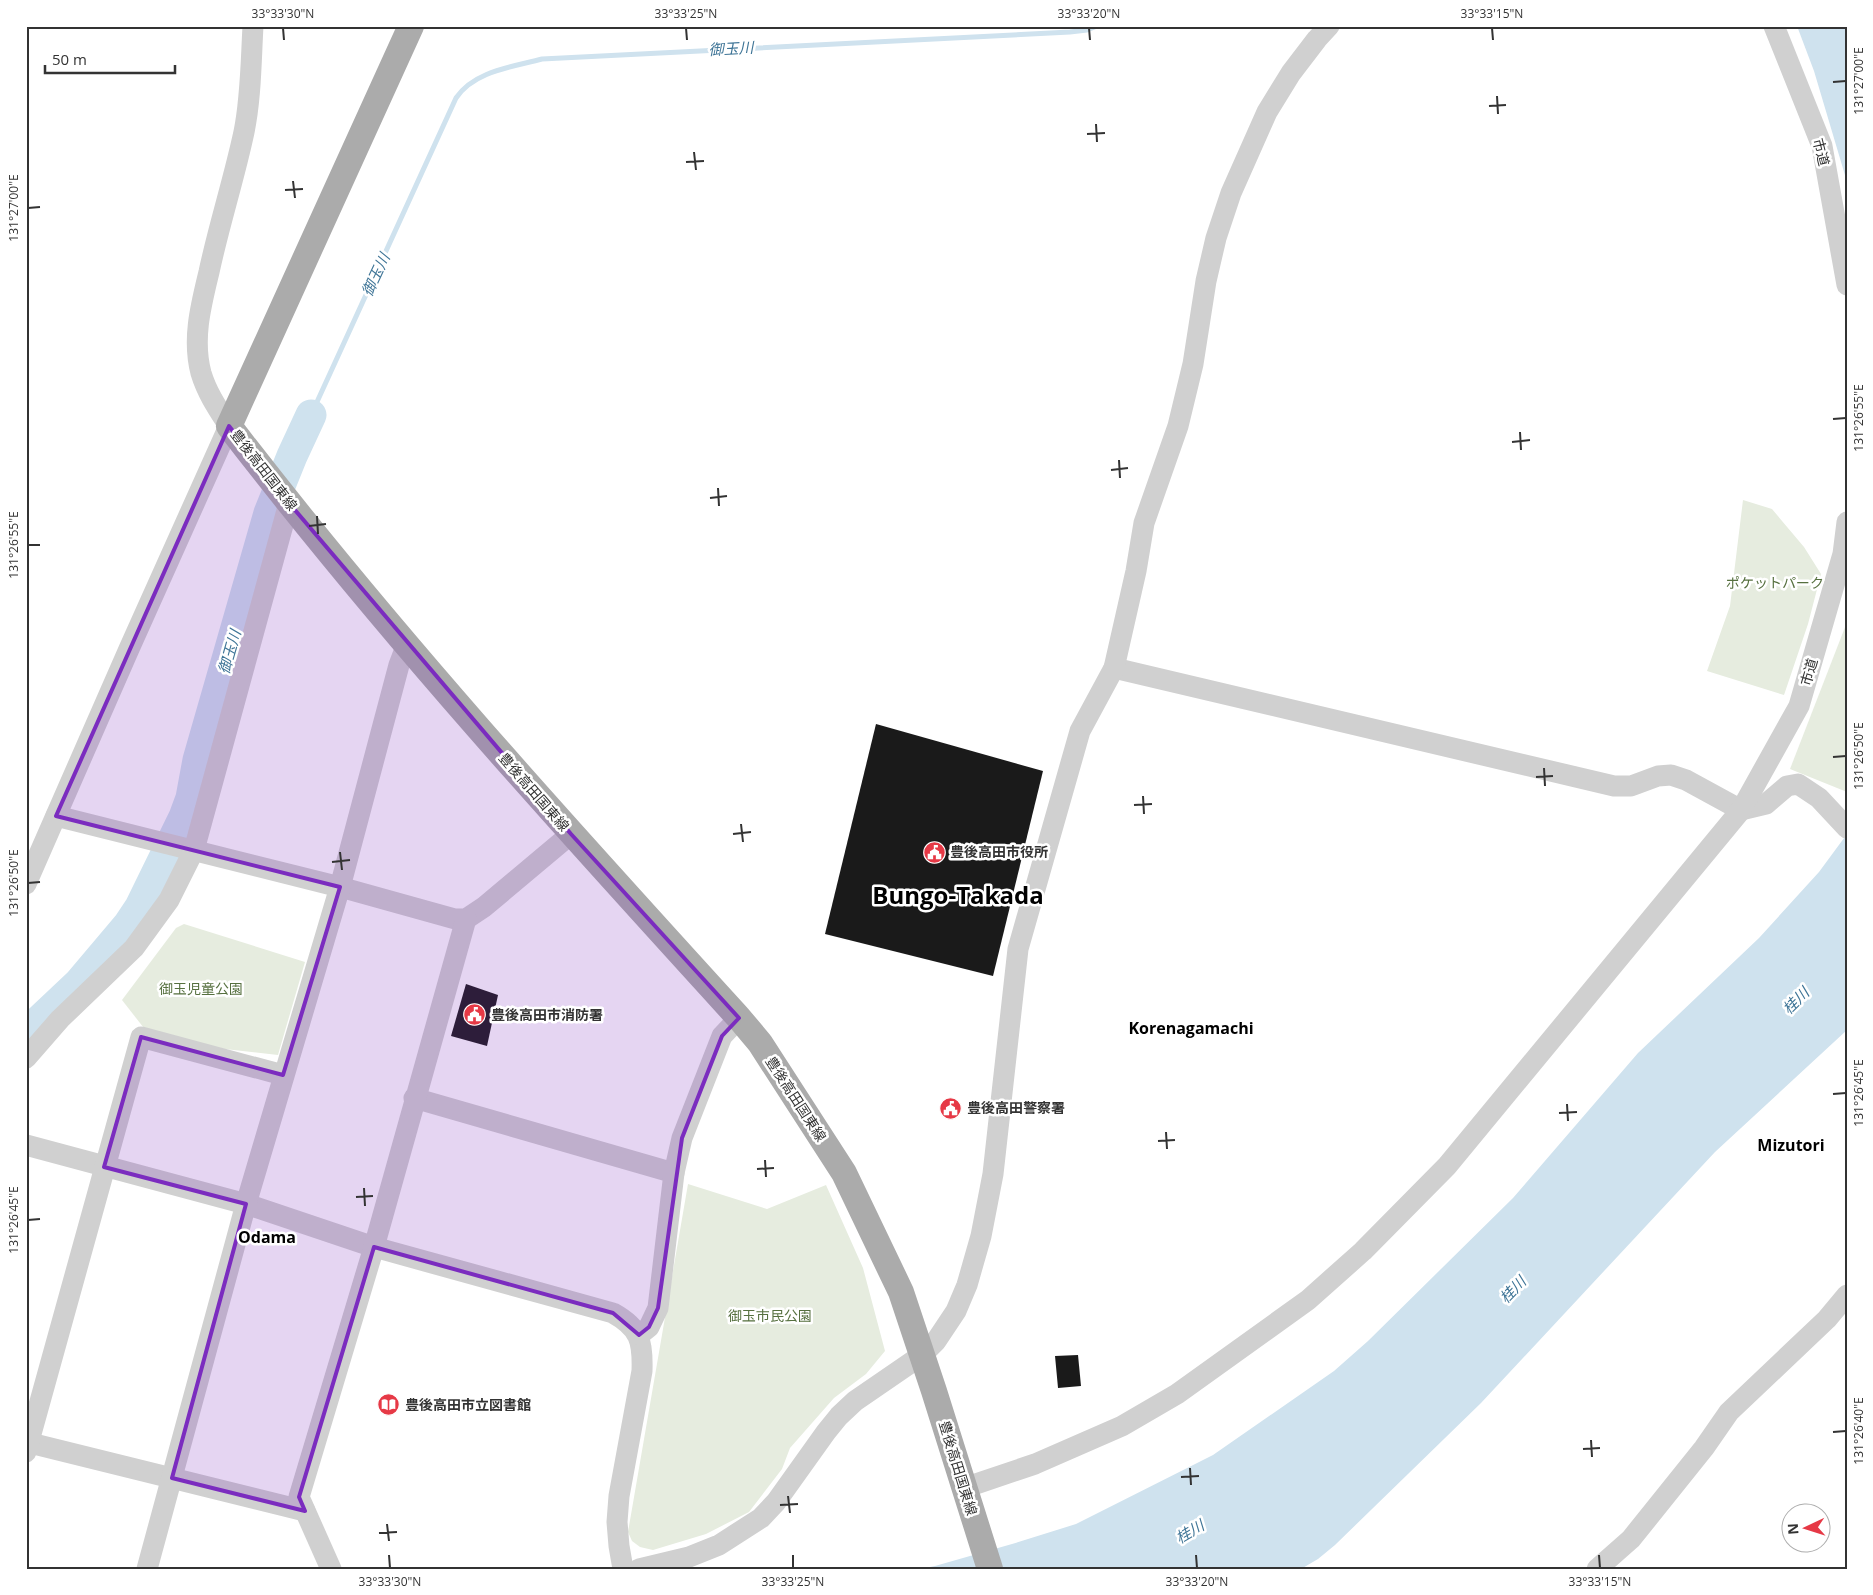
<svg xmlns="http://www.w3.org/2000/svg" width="1873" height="1595" viewBox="0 0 1873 1595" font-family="'Open Sans','Noto Sans JP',sans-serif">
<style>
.green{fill:#e6ecdf}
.water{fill:#cfe2ee}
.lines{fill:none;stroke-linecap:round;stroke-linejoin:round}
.stream{stroke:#cfe2ee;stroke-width:5}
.river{stroke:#cfe2ee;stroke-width:31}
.building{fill:#1a1a1a}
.minor{stroke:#d0d0d0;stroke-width:21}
.major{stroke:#ababab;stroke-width:26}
.marked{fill:#7b2cbf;fill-opacity:0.2;stroke:#7b2cbf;stroke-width:4;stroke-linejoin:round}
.ticks{fill:none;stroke:#333;stroke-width:2}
.labels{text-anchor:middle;stroke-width:5;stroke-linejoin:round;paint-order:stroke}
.street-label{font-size:14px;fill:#333;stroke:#fff}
.park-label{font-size:14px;fill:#56703f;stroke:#fff}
.poi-label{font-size:14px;font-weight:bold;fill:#333;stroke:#fff;text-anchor:start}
.water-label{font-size:15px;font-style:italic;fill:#3f7597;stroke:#fff}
.quarter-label{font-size:16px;font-weight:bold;fill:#000;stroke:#fff}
.town-label{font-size:24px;font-weight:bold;fill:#000;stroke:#fff}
.neatline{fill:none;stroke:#333;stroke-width:2}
.ticks-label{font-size:12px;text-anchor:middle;fill:#333}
</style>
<rect width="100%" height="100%" fill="#fff"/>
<g class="green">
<polygon points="1743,500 1772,509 1804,547 1821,574 1808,624 1784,695 1707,671 1730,606"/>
<polygon points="1847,622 1847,792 1790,769"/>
<polygon points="184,924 305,962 278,1055 154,1041 122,1000 176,928"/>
<polygon points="688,1184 767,1209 826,1185 863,1268 885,1351 866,1374 834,1398 790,1448 782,1469 749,1512 706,1534 653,1550 640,1547 632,1541 628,1532"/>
</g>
<g class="water">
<polygon points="1797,26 1847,26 1847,182 1814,71"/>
<polygon points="1847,834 1847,1030 1715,1152 1481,1403 1335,1545 1318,1559 1301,1569 920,1569 935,1566 1012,1544 1076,1524 1213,1455 1334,1371 1368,1341 1513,1198 1638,1053 1759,938 1819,872"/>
</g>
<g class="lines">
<path class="stream" d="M311,415L456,98C474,71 512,67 542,59L1070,32L1087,30L1097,26"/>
<polyline class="river" points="26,1033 79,983 128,925 140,907 184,817 191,798 198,760 269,513 292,456 311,415"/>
</g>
<g class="building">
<polygon points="876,724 1043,771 993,976 825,934"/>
<polygon points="466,984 498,995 487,1046 451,1036"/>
<polygon points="1078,1355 1081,1386 1058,1388 1055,1356"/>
</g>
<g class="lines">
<g class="minor">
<polyline points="1774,26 1822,146 1847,285"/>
<polyline points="1114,668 1614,786 1631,786 1658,776 1671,775 1686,780 1741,810 1766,804 1787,786 1798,784 1819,798 1847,828"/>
<polyline points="56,816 340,887 455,919 466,919 484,907 571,834"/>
<path d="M26,884L129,649L229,426C218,409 207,393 201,373C192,339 201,305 209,272C219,225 234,179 244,132C251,98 251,61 253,26"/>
<polyline points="26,1058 60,1019 134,948 169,900 194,850 289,503"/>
<polyline points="414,1098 674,1173"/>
<path d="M26,1145L246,1204L374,1247L613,1313C640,1328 643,1341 642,1371L619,1496L617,1522L619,1546L623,1569"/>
<polyline points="639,1335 649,1327 658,1308 674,1173 682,1138 722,1036 739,1018"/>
<polyline points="26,1442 305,1511"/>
<polyline points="26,1452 141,1037 283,1075"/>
<polyline points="964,1488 1035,1464 1122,1426 1177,1394 1308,1300 1363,1251 1447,1166 1741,810 1799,706 1843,554 1847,522"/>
<polyline points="147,1569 246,1204 340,887 399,665 407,644"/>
<polyline points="331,1569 299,1497 374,1247 466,919"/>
<polyline points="639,1569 689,1557 719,1545 761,1518 776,1502 826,1432 839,1416 855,1401 922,1355 936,1341 956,1311 967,1285 981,1236 993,1174 1018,949 1080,731 1114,668 1136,571 1144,523 1178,426 1193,364 1206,281 1216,238 1231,193 1267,112 1291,73 1317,39 1329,26"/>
<polyline points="1597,1569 1631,1539 1704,1448 1729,1412 1827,1319 1847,1295"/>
</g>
<path class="major" d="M411,26L229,426C388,633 564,826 739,1018L760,1043L844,1173L901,1292L934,1391L990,1569"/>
</g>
<path class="marked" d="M229,426L289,503L571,834L739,1018L722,1036L682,1138L658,1308L649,1327L639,1335L613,1313L374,1247L299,1497L305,1511L172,1478L246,1204L104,1167L141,1037L283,1075L340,887L56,816Z"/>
<path class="ticks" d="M283,28L284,40M686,28L687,40M1089,28L1090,40M1492,28L1493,40M1833,82L1846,81M1497,96L1498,114M1489,106L1506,105M1096,124L1097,142M1087,134L1105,133M694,152L696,170M686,162L704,161M293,181L295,198M285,190L303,189M28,208L40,207M1833,419L1846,418M1520,432L1521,450M1512,442L1530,440M1119,460L1120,478M1111,470L1128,468M718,488L719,506M710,498L727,496M317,516L318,534M309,526L326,524M28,545H40M1833,757L1846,756M1544,768L1545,786M1536,777L1553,776M1143,796L1144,814M1134,805L1152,804M741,824L743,842M733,834L751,832M340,852L342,870M332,862L350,860M28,883L40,882M1833,1094L1846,1093M1567,1104L1568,1121M1559,1113L1577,1112M1166,1132L1167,1149M1158,1141L1175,1140M765,1160L766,1177M757,1169L774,1168M364,1188L365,1206M356,1197L373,1196M28,1220L40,1219M1833,1432L1846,1431M1591,1440L1592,1457M1583,1449L1600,1448M1190,1468L1191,1485M1181,1477L1199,1476M788,1496L790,1513M780,1505L798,1504M387,1524L389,1541M379,1533L397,1532M389,1555L390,1568M793,1555V1568M1196,1555L1197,1568M1599,1555L1600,1568"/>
<defs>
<symbol id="civic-disc" viewBox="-11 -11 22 22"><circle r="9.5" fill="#e63946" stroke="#fff"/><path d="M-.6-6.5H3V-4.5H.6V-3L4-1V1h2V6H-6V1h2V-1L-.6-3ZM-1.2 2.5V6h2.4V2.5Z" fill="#fff"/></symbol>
<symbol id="library-disc" viewBox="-11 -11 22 22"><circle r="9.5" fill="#e63946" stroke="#fff"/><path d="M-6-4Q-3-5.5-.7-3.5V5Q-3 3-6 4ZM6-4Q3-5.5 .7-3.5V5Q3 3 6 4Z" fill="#fff"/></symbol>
</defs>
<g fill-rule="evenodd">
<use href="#civic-disc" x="922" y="840" width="25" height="25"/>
<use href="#civic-disc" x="462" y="1002" width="25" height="25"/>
<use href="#civic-disc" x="938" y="1096" width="25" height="25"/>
<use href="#library-disc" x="376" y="1392" width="25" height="25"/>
</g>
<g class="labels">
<g class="street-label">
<text transform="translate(1821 152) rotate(76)" y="5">市道</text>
<text transform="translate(264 470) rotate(52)" y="5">豊後高田国東線</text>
<text transform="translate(1809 672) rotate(-74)" y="5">市道</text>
<text transform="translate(534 792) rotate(49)" y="5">豊後高田国東線</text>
<text transform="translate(796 1099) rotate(57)" y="5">豊後高田国東線</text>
<text transform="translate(958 1468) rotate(73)" y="5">豊後高田国東線</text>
</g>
<g class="park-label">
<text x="1775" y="588">ポケットパーク</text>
<text x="201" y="994">御玉児童公園</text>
<text x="770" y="1321">御玉市民公園</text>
</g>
<g class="poi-label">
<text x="950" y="857">豊後高田市役所</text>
<text x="491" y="1020">豊後高田市消防署</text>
<text x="967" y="1113">豊後高田警察署</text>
<text x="405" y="1410">豊後高田市立図書館</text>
</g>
<g class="water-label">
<text transform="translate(731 49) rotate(-3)" y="5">御玉川</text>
<text transform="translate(376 275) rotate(-65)" y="5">御玉川</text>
<text transform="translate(230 652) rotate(-74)" y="5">御玉川</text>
<text transform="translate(1796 1001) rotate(-45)" y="5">桂川</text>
<text transform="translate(1513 1290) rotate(-46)" y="5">桂川</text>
<text transform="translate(1190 1532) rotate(-31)" y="5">桂川</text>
</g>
<g class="quarter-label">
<text x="1191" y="1034">Korenagamachi</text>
<text x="1791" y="1151">Mizutori</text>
<text x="267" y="1243">Odama</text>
</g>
<g class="town-label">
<text x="958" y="904">Bungo-Takada</text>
</g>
</g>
<rect width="1873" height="1595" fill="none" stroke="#ffffff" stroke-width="55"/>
<g transform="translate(1806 1528) rotate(266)"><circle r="24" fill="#ffffff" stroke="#adadad"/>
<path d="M0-4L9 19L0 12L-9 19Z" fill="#e63946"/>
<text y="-8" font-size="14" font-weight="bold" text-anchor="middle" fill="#333333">N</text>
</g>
<path d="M45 65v8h130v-8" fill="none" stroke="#333333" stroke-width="2.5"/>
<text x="52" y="65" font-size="15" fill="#333333" stroke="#ffffff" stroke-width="4" paint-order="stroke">50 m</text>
<rect x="28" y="28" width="1818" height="1540" class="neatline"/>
<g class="ticks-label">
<text x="283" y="18">33°33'30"N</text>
<text x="686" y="18">33°33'25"N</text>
<text x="1089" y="18">33°33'20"N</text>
<text x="1492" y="18">33°33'15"N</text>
<text transform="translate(1859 81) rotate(-90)" y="4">131°27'00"E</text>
<text transform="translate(14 208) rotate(-90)" y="4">131°27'00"E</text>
<text transform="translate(1859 418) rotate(-90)" y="4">131°26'55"E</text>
<text transform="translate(14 545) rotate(-90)" y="4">131°26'55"E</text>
<text transform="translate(1859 756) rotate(-90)" y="4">131°26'50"E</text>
<text transform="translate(14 883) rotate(-90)" y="4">131°26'50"E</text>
<text transform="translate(1859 1093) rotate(-90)" y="4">131°26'45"E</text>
<text transform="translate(14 1220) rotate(-90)" y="4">131°26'45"E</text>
<text transform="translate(1859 1431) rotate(-90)" y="4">131°26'40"E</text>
<text x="390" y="1586">33°33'30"N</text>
<text x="793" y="1586">33°33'25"N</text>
<text x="1197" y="1586">33°33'20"N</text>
<text x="1600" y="1586">33°33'15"N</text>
</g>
</svg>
